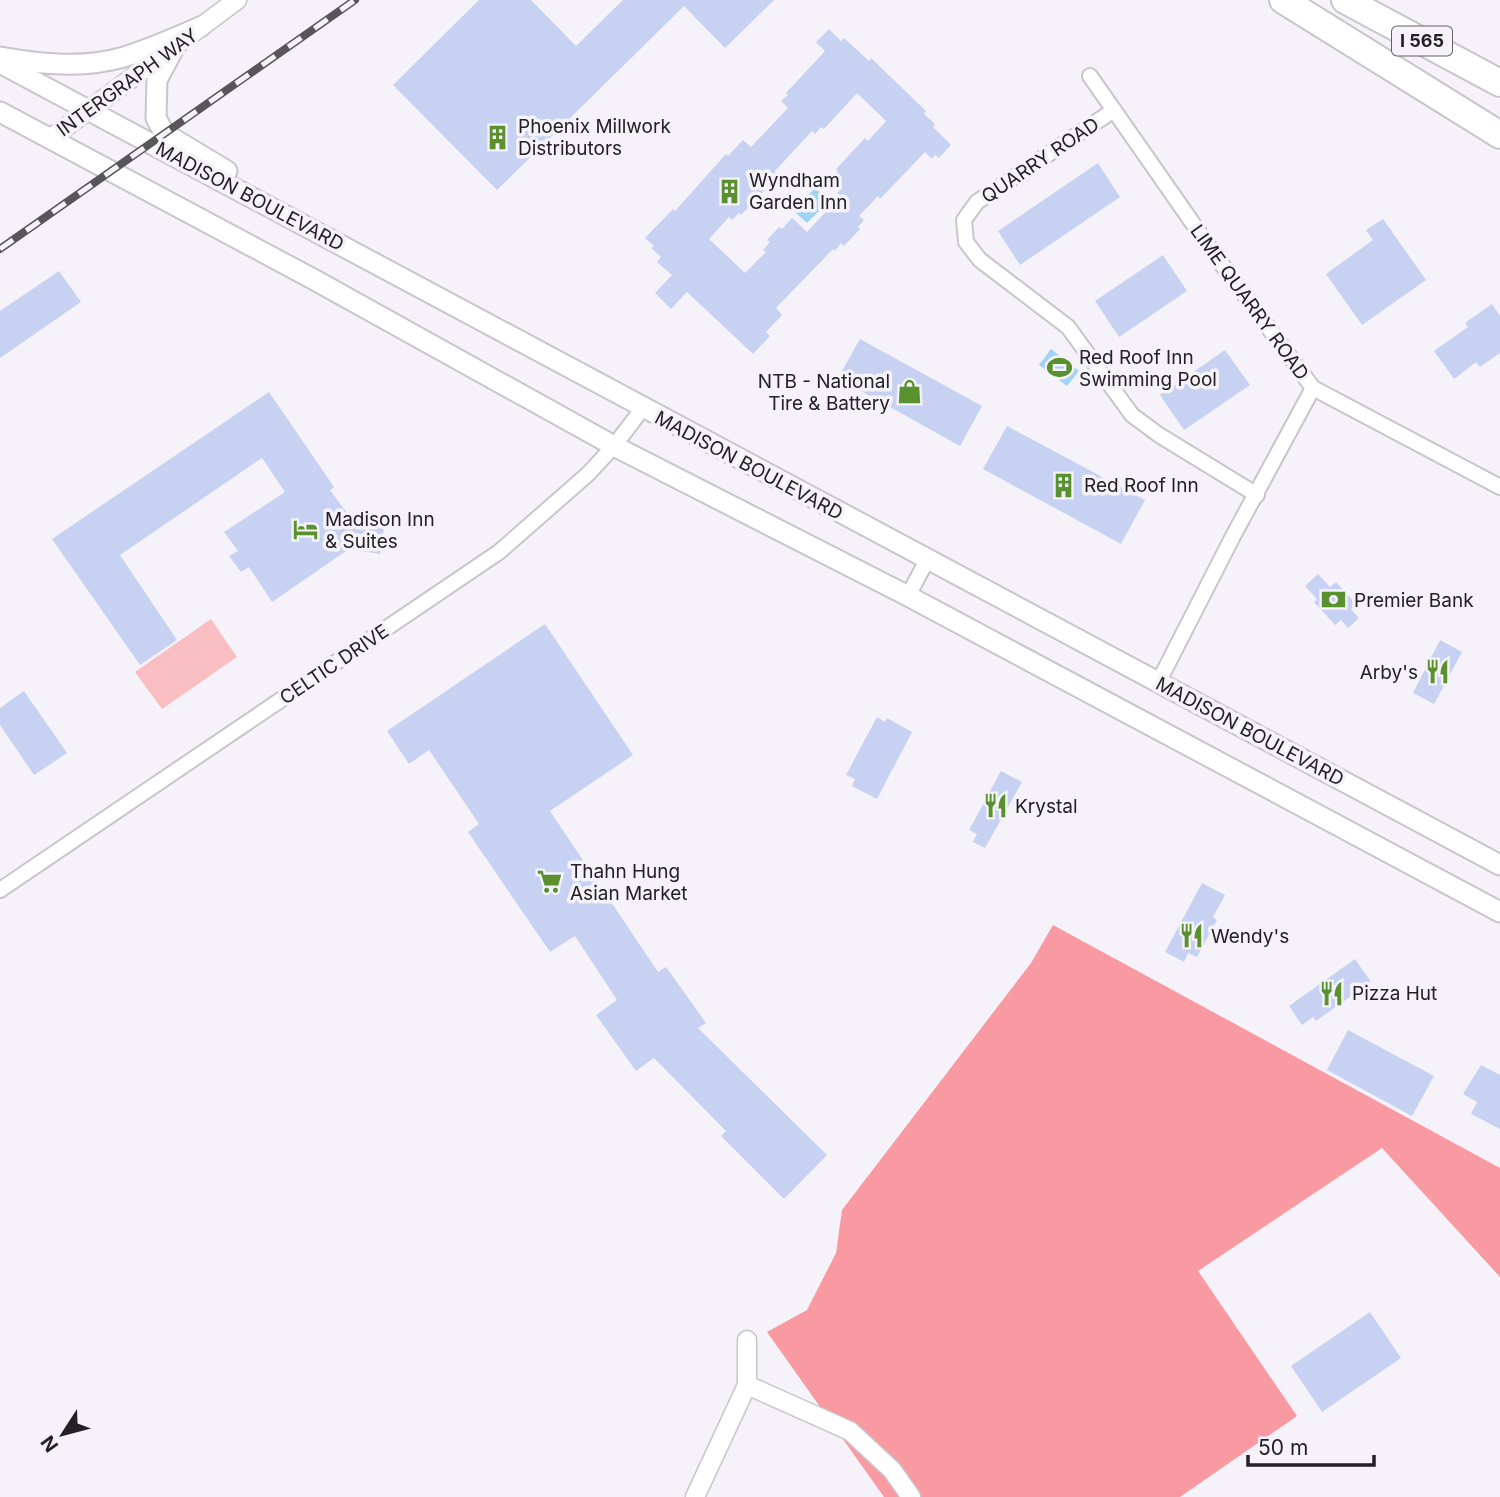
<svg xmlns="http://www.w3.org/2000/svg" width="1500" height="1497" viewBox="0 0 1500 1497" font-family="Inter,sans-serif">
<style>
.green{fill:#f8bec2}
.forest{fill:#f999a2}
.water{fill:#a0d3f4}
.building{fill:#c7d2f2;fill-rule:evenodd}
.lines{fill:none;stroke-linecap:round;stroke-linejoin:round}
.minor-casing{stroke:#c8c5cb;stroke-width:18}
.tertiary-casing{stroke:#c8c5cb;stroke-width:21}
.secondary-casing{stroke:#c8c5cb;stroke-width:23}
.motorway-casing{stroke:#c8c5cb;stroke-width:30}
.minor{stroke:#fff;stroke-width:14}
.tertiary{stroke:#fff;stroke-width:18}
.secondary{stroke:#fff;stroke-width:19}
.motorway{stroke:#fff;stroke-width:26}
.rail-casing{stroke:#575659;stroke-width:8}
.rail{stroke:#f5f2f9;stroke-width:5;stroke-dasharray:16;stroke-linecap:butt}
.labels{text-anchor:middle;stroke-width:7;stroke-linejoin:round;paint-order:stroke}
.shield{fill:#f5f2f9;stroke:#616063;stroke-width:2}
.shield-label{font-size:18px;font-weight:bold;fill:#222123}
.street-label{font-size:19px;fill:#222123;stroke:#f5f2f9}
.poi-label{font-size:19px;fill:#222123;stroke:#f5f2f9;text-anchor:start}
</style>
<rect width="100%" height="100%" fill="#f5f2f9"/>
<polygon class="green" points="211,619 237,657 162,709 135,672"/>
<polygon class="forest" points="1053,925 1500,1168 1500,1277 1382,1148 1198,1271 1297,1416 1180,1497 884,1497 767,1332 807,1310 836,1253 842,1210 1031,963"/>
<g class="water">
<polygon points="815,188 829,201 807,223 793,210"/>
<polygon points="1051,349 1079,371 1067,386 1039,365"/>
</g>
<g class="building">
<polygon points="479,0 531,0 576,46 623,0 774,0 725,48 684,6 497,190 393,85"/>
<path d="M829,29L841,41L844,38L869,61L871,58L926,111L924,114L935,124L933,127L951,145L939,158L935,155L932,159L925,152L880,199L878,196L859,216L864,220L858,227L860,229L844,246L841,243L835,251L833,249L776,308L782,315L766,332L770,336L753,354L687,292L671,309L655,293L672,275L657,262L661,257L651,248L654,246L645,238L673,209L675,211L726,154L728,156L743,140L751,147L788,108L781,101L788,95L786,93L825,51L816,42ZM857,93L886,121L868,141L865,138L836,169L838,171L830,179L841,189L837,193L840,196L807,232L792,218L782,229L779,227L767,240L770,242L763,250L766,252L745,273L709,239L729,217L732,220L739,213L741,215L772,183L769,180L776,173L775,171L812,131L815,134L821,127L824,129Z"/>
<polygon points="1098,163 1120,197 1020,265 998,231"/>
<polygon points="1383,219 1426,280 1362,325 1326,274 1373,240 1366,230"/>
<polygon points="1163,255 1187,291 1119,337 1095,301"/>
<polygon points="59,271 81,302 0,358 0,311"/>
<polygon points="1492,304 1500,316 1500,353 1480,367 1476,362 1454,379 1434,351 1468,327 1465,323"/>
<polygon points="860,339 982,406 960,446 838,378"/>
<polygon points="1225,350 1250,385 1184,430 1160,395"/>
<polygon points="269,392 334,487 330,490 355,524 384,528 380,554 349,549 272,602 249,567 241,572 229,556 238,551 224,532 285,492 262,458 120,555 177,640 140,665 52,539"/>
<polygon points="1007,426 1145,500 1121,544 983,469"/>
<polygon points="1318,574 1330,587 1336,582 1356,604 1351,609 1359,618 1348,628 1341,620 1335,625 1314,602 1317,599 1305,586"/>
<polygon points="545,624 633,755 550,811 658,972 666,967 706,1023 698,1028 827,1155 784,1199 721,1136 726,1131 654,1058 636,1071 596,1015 617,1000 575,936 550,952 468,832 479,824 429,750 409,764 387,731"/>
<polygon points="1440,640 1462,652 1434,704 1413,693"/>
<polygon points="24,691 67,753 34,775 0,725 0,708"/>
<polygon points="877,717 885,722 887,718 912,732 877,799 852,786 855,779 846,775"/>
<polygon points="1001,771 1022,782 985,848 973,842 977,834 969,830"/>
<polygon points="1202,883 1225,895 1213,917 1217,920 1197,957 1188,953 1184,962 1165,952"/>
<polygon points="1355,959 1371,982 1316,1021 1313,1017 1302,1025 1289,1006"/>
<polygon points="1348,1030 1434,1076 1412,1116 1327,1070"/>
<polygon points="1481,1065 1500,1075 1500,1129 1471,1114 1477,1102 1463,1094"/>
<polygon points="1370,1312 1401,1358 1322,1412 1291,1366"/>
</g>
<g class="lines">
<defs>
<g id="minor">
<polyline points="1090,76 1217,258 1313,388 1500,487"/>
<polyline points="1114,110 977,202 964,220 966,242 980,260 1068,327 1132,415 1159,435 1257,495"/>
<polyline points="908,596 927,560"/>
<polyline points="1158,683 1232,538 1313,388"/>
<polyline points="0,890 499,552 588,474 614,446 643,408"/>
</g>
<g id="tertiary">
<polyline points="51,138 237,0"/>
<polyline points="747,1385 850,1431 892,1470 911,1497"/>
<polyline points="695,1497 747,1385 747,1340"/>
</g>
<g id="secondary">
<polyline points="175,46 157,80 156,118 164,133 227,171"/>
<path d="M0,57C41,64 83,69 124,57C150,49 175,38 200,27"/>
<polyline points="0,63 1500,865"/>
<polyline points="0,112 313,279 614,446 908,596 1500,912"/>
</g>
<g id="motorway">
<polyline points="1283,0 1500,135"/>
<polyline points="1345,0 1500,83"/>
</g>
</defs>
<use href="#minor" class="minor-casing"/>
<use href="#tertiary" class="tertiary-casing"/>
<use href="#secondary" class="secondary-casing"/>
<use href="#motorway" class="motorway-casing"/>
<use href="#minor" class="minor"/>
<use href="#tertiary" class="tertiary"/>
<use href="#secondary" class="secondary"/>
<use href="#motorway" class="motorway"/>
<defs>
<polyline id="rail" points="0,249 355,0"/>
</defs>
<use href="#rail" class="rail-casing"/>
<use href="#rail" class="rail"/>
</g>
<defs>
<symbol id="building-bare" viewBox="-9 -9 18 18"><path d="M-4-6H4V6H1V3H-1V6H-4ZM-2.5-4.3h1.7v1.8h-1.7ZM.8-4.3h1.7v1.8H.8ZM-2.5-1h1.7V.8h-1.7ZM.8-1h1.7V.8H.8Z" fill="#59912e" stroke="#f5f2f9" stroke-width="2.5" paint-order="stroke"/></symbol>
<symbol id="stadium-bare" viewBox="-9 -9 18 18"><path d="M0-5a6.5 5 0 1 0 0 10a6.5 5 0 1 0 0-10ZM-3.5-1.8h7v3.6h-7Z" fill="#59912e" stroke="#f5f2f9" stroke-width="2.5" paint-order="stroke"/></symbol>
<symbol id="shop-bare" viewBox="-9 -9 18 18"><path d="M-5-2.5h2.3a2.7 3.5 0 0 1 5.4 0H5L5.5 6h-11ZM-1.5-2.5h3a1.5 2.3 0 0 0-3 0Z" fill="#59912e" stroke="#f5f2f9" stroke-width="2.5" paint-order="stroke"/></symbol>
<symbol id="hotel-bare" viewBox="-9 -9 18 18"><path d="M-6-4.5h1.5V1H6V5H4.5V3h-9V5H-6ZM-4 0a1.8 1.8 0 1 1 3.6 0ZM.5 0V-2.5h3Q6-2.5 6 0Z" fill="#59912e" stroke="#f5f2f9" stroke-width="2.5" paint-order="stroke"/></symbol>
<symbol id="bank-bare" viewBox="-9 -9 18 18"><path d="M-6-4H6V4H-6ZM0-2.3a2.3 2.3 0 1 0 0 4.6a2.3 2.3 0 1 0 0-4.6Z" fill="#59912e" stroke="#f5f2f9" stroke-width="2.5" paint-order="stroke"/></symbol>
<symbol id="restaurant-bare" viewBox="-9 -9 18 18"><path d="M-5-6h1v4h1v-4h1v4h1v-4h1v5L-1.5 .5V6h-2V.5L-5-1ZM5-6V6H3V1.5H1.5Q1.5-4 5-6Z" fill="#59912e" stroke="#f5f2f9" stroke-width="2.5" paint-order="stroke"/></symbol>
<symbol id="supermarket-bare" viewBox="-9 -9 18 18"><path d="M-6-5.5h2.5l.6 2H6L4.5 2H-2.5L-4.4-4H-6ZM-1.5 3.2a1.3 1.3 0 1 0 .1 0ZM3 3.2a1.3 1.3 0 1 0 .1 0Z" fill="#59912e" stroke="#f5f2f9" stroke-width="2.5" paint-order="stroke"/></symbol>
</defs>
<g fill-rule="evenodd">
<use href="#building-bare" x="480" y="120" width="35" height="35"/>
<use href="#building-bare" x="712" y="174" width="35" height="35"/>
<use href="#stadium-bare" x="1042" y="350" width="35" height="35"/>
<use href="#shop-bare" x="892" y="374" width="35" height="35"/>
<use href="#building-bare" x="1046" y="468" width="35" height="35"/>
<use href="#hotel-bare" x="288" y="512" width="35" height="35"/>
<use href="#bank-bare" x="1316" y="582" width="35" height="35"/>
<use href="#restaurant-bare" x="1420" y="654" width="35" height="35"/>
<use href="#restaurant-bare" x="978" y="788" width="35" height="35"/>
<use href="#supermarket-bare" x="532" y="864" width="35" height="35"/>
<use href="#restaurant-bare" x="1174" y="918" width="35" height="35"/>
<use href="#restaurant-bare" x="1314" y="976" width="35" height="35"/>
</g>
<g class="labels">
<rect class="shield" x="1392" y="26.5" width="60" height="29" rx="5"/>
<g class="shield-label">
<text x="1422" y="47">I 565</text>
</g>
<g class="street-label">
<text transform="translate(127 82) rotate(-36)" y="7">INTERGRAPH WAY</text>
<text transform="translate(1040 160) rotate(-34)" y="7">QUARRY ROAD</text>
<text transform="translate(250 196) rotate(28)" y="7">MADISON BOULEVARD</text>
<text transform="translate(1250 302) rotate(54)" y="7">LIME QUARRY ROAD</text>
<text transform="translate(749 465) rotate(28)" y="7">MADISON BOULEVARD</text>
<text transform="translate(334 664) rotate(-34)" y="7">CELTIC DRIVE</text>
<text transform="translate(1250 731) rotate(28)" y="7">MADISON BOULEVARD</text>
</g>
<g class="poi-label">
<text x="518" y="133">Phoenix Millwork<tspan x="518" dy="22">Distributors</tspan></text>
<text x="749" y="187">Wyndham<tspan x="749" dy="22">Garden Inn</tspan></text>
<text x="1079" y="364">Red Roof Inn<tspan x="1079" dy="22">Swimming Pool</tspan></text>
<text x="890" y="388" text-anchor="end">NTB - National<tspan x="890" dy="22">Tire &amp; Battery</tspan></text>
<text x="1084" y="492">Red Roof Inn</text>
<text x="325" y="526">Madison Inn<tspan x="325" dy="22">&amp; Suites</tspan></text>
<text x="1354" y="607">Premier Bank</text>
<text x="1418" y="679" text-anchor="end">Arby's</text>
<text x="1015" y="813">Krystal</text>
<text x="570" y="878">Thahn Hung<tspan x="570" dy="22">Asian Market</tspan></text>
<text x="1211" y="943">Wendy's</text>
<text x="1352" y="1000">Pizza Hut</text>
</g>
</g>
<g transform="translate(63 1434) rotate(234)" stroke="#f5f2f9" stroke-width="5" paint-order="stroke">
<path d="M0-5L12 26L0 18L-12 26Z" fill="#222123"/>
<text y="-10" font-size="19" font-weight="bold" text-anchor="middle" fill="#222123">N</text>
</g>
<path d="M1248 1455v10h126v-10" fill="none" stroke="#222123" stroke-width="3.5"/>
<text x="1258" y="1455" font-size="21" fill="#222123" stroke="#f5f2f9" stroke-width="5" paint-order="stroke">50 m</text>
</svg>
